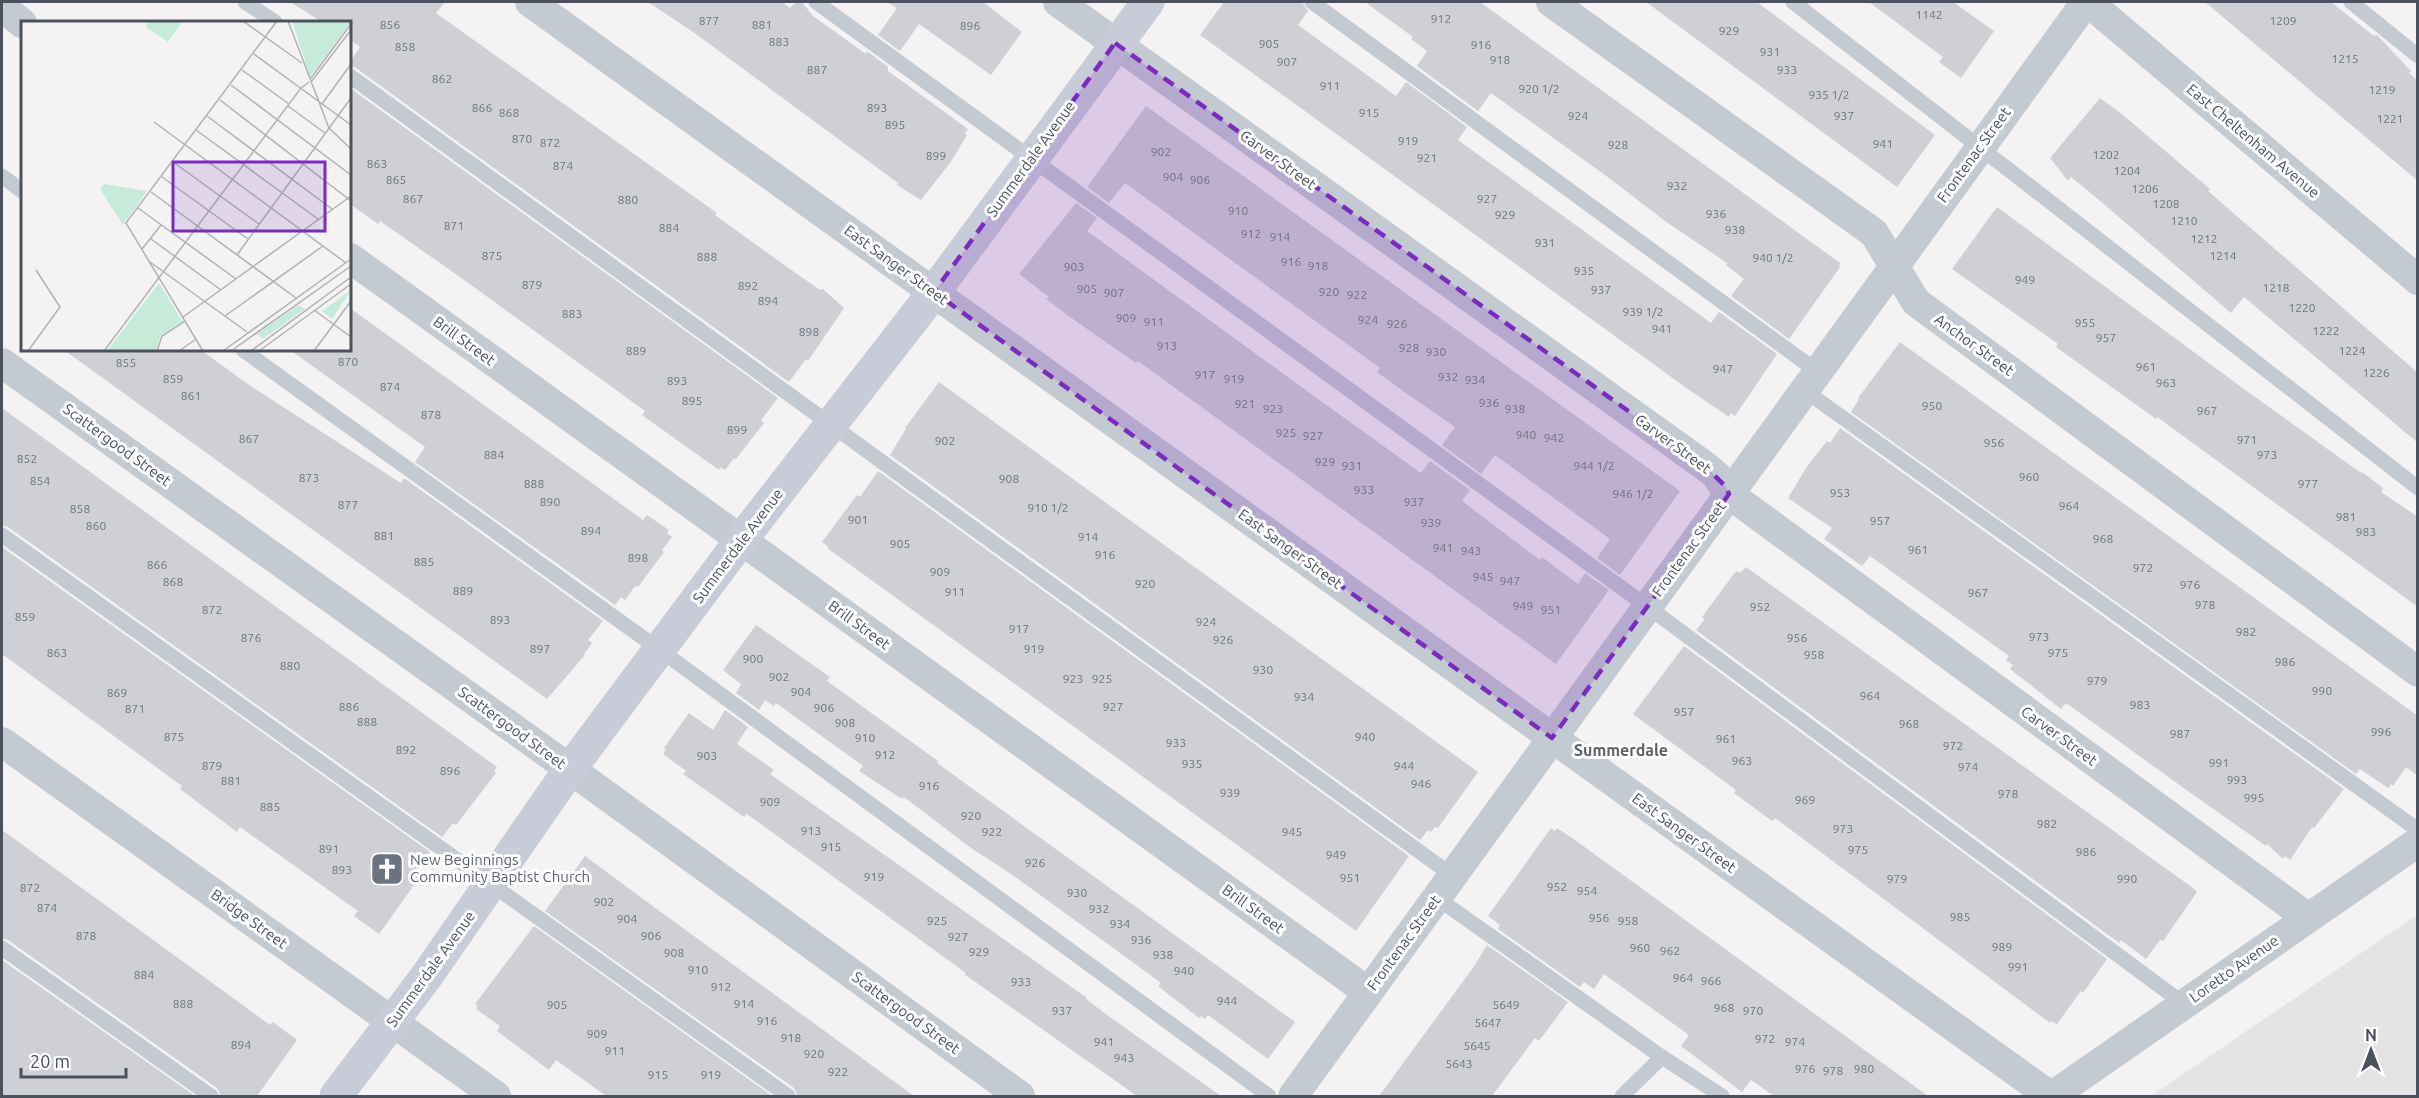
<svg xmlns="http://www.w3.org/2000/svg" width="2419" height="1098" viewBox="0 0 2419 1098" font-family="Ubuntu,sans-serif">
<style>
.education{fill:#e5e3e3}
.building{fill:#cfd0d5}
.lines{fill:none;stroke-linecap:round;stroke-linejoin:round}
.service{stroke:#c4cad1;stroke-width:15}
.minor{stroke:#c4cad1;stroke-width:30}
.secondary{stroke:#c7ccd8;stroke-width:33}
.marked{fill:#7b2cbf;fill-opacity:0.2;stroke:#7b2cbf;stroke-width:4.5;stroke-dasharray:12 8;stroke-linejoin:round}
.labels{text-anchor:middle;stroke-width:6;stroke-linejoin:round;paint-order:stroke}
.number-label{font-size:12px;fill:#6c727b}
.street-label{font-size:15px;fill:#4b525d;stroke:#fff}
.worship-label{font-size:15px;fill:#5b616d;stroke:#fff;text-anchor:start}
.neighbourhood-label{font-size:16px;font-weight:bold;fill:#5f6166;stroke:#fff}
.inset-road{fill:none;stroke:#b0b2b6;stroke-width:1.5}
.view{fill:#7b2cbf;fill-opacity:0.15;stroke:#7b2cbf;stroke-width:3}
.inset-edge{fill:none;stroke:#4b525d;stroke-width:3}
</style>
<rect width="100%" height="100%" fill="#f4f2f2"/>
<polygon class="education" points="2417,915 2417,1096 2151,1096"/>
<g class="building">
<polygon points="290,2 445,2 436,13 717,213 715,215 780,262 820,290 823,289 844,308 808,361 806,359 789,382 356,68 350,66 350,62 360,47 350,40 350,22 322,22"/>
<polygon points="648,2 782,2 790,8 796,2 802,2 813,16 866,54 867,51 888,67 888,71 968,129 965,134 967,135 950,163 921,200 897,185 898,183 696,34"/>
<polygon points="887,2 983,2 1022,32 991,75 919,24 900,51 878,35 897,8"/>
<polygon points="1224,2 1302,2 1308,11 1298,25 1396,96 1406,82 1467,127 1458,140 1711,323 1719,312 1777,354 1735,416 1731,413 1729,417 1685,387 1200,35"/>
<polygon points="1365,2 1480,2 1840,263 1839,266 1840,267 1789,339 1731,296 1744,279 1726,265 1727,263 1665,221 1609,178 1491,93 1478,111 1417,66 1427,51 1411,39 1413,37"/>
<polygon points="1646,2 1757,2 1935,135 1897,187"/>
<polygon points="1869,2 1953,2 1994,31 1961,78 1939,62 1943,57"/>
<polygon points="2205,2 2331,2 2374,36 2377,35 2411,71 2409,73 2418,81 2418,181"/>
<polygon points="350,88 778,398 761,420 764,423 736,459 734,458 725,470 720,467 719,470 642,415 645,411 460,277 380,221 378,224 350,204"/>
<polygon points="2100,98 2123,115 2210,189 2208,191 2418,373 2418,443 2244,297 2231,313 2092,194 2071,177 2068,181 2050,158"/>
<polygon points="1146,106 1680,491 1620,575 1597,558 1610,539 1495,455 1481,474 1442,445 1455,427 1403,391 1377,372 1380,368 1325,328 1125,183 1109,203 1087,187"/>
<polygon points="1076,203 1097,218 1087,231 1318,399 1421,473 1430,461 1470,490 1462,501 1540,560 1542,557 1578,584 1585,573 1609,590 1556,664 1138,361 1136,363 1070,317 1046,299 1049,297 1019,274"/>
<polygon points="1997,207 2244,389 2361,473 2362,472 2383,488 2381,492 2418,517 2418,607 2157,417 2156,419 2056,347 2058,344 1952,269"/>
<polygon points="350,308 643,520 647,515 669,530 667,533 672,537 662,550 664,552 638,587 635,586 625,600 621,597 615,605 415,462 425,447 290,350 350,350"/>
<polygon points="1900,342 2418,716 2418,776 2406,767 2393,786 2391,784 2388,788 2360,769 2356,774 1851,412 1859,399 1858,398"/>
<polygon points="64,350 201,350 249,385 401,483 404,478 603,621 588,640 592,643 584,654 585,655 547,699"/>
<polygon points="939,382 1478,772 1438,828 1435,827 1431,832 1428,830 1420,840 890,455 906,429 905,428"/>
<polygon points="2,408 497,767 494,771 496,773 456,825 453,823 442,837 8,527 2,525"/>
<polygon points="1840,428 2344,789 2314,828 2312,827 2290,860 2285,856 2283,859 2267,844 2266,846 2185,789 2066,703 2061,709 2010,669 2013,665 2006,660 2009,656 1870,556 1862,566 1824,539 1832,528 1788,498 1806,468 1827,441 1830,443"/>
<polygon points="878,471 1409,856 1356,931 827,548 829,547 822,542 857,495 860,497"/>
<polygon points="2,547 430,852 416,870 422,874 379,934 354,916 358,911 240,827 237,832 180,789 182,786 2,654"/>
<polygon points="1746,567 2193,888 2197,892 2163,941 2160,940 2146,959 2121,940 2119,943 1696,630 1705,619 1702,617 1736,571 1740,573"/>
<polygon points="756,625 830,677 827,681 938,761 937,763 1295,1022 1268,1059 1208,1015 1205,1019 1201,1016 1199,1018 1158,986 1161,983 1138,966 1011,874 971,848 904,797 902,799 859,771 863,766 776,703 774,706 765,700 759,710 736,693 741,684 723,670"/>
<polygon points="1684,646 2107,959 2083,993 2081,991 2057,1024 2051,1021 2050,1023 1775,818 1772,821 1734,793 1736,790 1633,714"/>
<polygon points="725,710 748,727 737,744 774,770 770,774 1087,998 1086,999 1107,1015 1221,1096 1137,1096 964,974 966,973 747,814 744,817 683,774 686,771 663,754 666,750 664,748 689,713 713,730"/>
<polygon points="1551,828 1555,831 1557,828 1575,840 1928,1096 1774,1096 1751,1080 1742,1092 1681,1046 1689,1035 1604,974 1594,989 1584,982 1580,987 1498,929 1500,925 1488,916"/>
<polygon points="2,830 270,1025 273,1022 297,1040 257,1096 221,1096 217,1088 8,940 2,938"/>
<polygon points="585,856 654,907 914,1096 798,1096 794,1088 545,911"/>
<polygon points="534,926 772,1096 606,1096 556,1060 549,1070 497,1031 500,1026 476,1009 478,1006 475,1004"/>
<polygon points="1487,945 1568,1002 1539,1041 1535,1038 1492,1096 1379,1096 1475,965"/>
<polygon points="2,960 195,1096 2,1096"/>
</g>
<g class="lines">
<g class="service">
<polyline points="245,2 275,22"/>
<polyline points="816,2 1648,607 2184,1004"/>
<polyline points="1312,2 1818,372"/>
<polyline points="1793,2 2418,488"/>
<polyline points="2351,2 2418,56"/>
<polyline points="350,76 1453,876"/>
<polyline points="2,176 22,191"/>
<polyline points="243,350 660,650 1269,1096"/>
<polyline points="1804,390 2418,830"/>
<polyline points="2,535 788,1096"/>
<polyline points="1437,898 1662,1057 1722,1096"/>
<polyline points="2,948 211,1096"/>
<polyline points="1622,1096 1662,1057"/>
</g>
<g class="minor">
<polyline points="530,2 2050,1096"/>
<polyline points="1058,2 1705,466 1716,475 1729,494 2307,917"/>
<polyline points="1551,2 1874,233 1916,302 2418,672"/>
<polyline points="2088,2 2418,280"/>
<polyline points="2,7 22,23"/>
<polyline points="350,258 1368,992"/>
<polyline points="2,363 570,769 1020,1096"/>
<polyline points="2,742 496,1096"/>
<polyline points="1293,1096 2086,2"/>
<polyline points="2052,1096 2418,842"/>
</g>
<polyline class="secondary" points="336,1096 426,977 570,769 741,540 934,292 1148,2"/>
</g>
<path class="marked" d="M1115,43L1705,466L1726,487L1729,494L1552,738L934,292Z"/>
<defs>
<symbol id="church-square" viewBox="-11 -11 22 22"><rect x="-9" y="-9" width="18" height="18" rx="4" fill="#6b7280" stroke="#fff"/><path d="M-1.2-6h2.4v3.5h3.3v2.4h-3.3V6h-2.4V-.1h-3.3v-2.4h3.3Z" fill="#fff"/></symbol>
</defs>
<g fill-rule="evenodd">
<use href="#church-square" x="368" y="850" width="38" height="38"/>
</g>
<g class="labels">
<g class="number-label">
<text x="1929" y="19">1142</text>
<text x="1441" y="23">912</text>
<text x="709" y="25">877</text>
<text x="2283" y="25">1209</text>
<text x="390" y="29">856</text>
<text x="762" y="29">881</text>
<text x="970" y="30">896</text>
<text x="1729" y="35">929</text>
<text x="779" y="46">883</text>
<text x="1269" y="48">905</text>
<text x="1481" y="49">916</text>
<text x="405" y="51">858</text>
<text x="1770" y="56">931</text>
<text x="2345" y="63">1215</text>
<text x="1500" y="64">918</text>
<text x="1287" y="66">907</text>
<text x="817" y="74">887</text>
<text x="1787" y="74">933</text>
<text x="442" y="83">862</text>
<text x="1330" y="90">911</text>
<text x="1539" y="93">920 1/2</text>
<text x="2382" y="94">1219</text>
<text x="1829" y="99">935 1/2</text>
<text x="482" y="112">866</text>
<text x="877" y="112">893</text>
<text x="509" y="117">868</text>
<text x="1369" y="117">915</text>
<text x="1578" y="120">924</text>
<text x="1844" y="120">937</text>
<text x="2390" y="123">1221</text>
<text x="895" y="129">895</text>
<text x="522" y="143">870</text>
<text x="1408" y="145">919</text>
<text x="550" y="147">872</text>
<text x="1883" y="148">941</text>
<text x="1618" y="149">928</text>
<text x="1161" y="156">902</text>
<text x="2106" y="159">1202</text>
<text x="936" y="160">899</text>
<text x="1427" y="162">921</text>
<text x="377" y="168">863</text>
<text x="563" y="170">874</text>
<text x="2127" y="175">1204</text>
<text x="1173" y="181">904</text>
<text x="396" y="184">865</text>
<text x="1200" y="184">906</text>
<text x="1677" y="190">932</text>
<text x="2145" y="193">1206</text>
<text x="413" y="203">867</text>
<text x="1487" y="203">927</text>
<text x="628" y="204">880</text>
<text x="2166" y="208">1208</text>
<text x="1238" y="215">910</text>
<text x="1716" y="218">936</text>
<text x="1505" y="219">929</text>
<text x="2184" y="225">1210</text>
<text x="454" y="230">871</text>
<text x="669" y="232">884</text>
<text x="1735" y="234">938</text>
<text x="1251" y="238">912</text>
<text x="1280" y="241">914</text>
<text x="2204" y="243">1212</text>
<text x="1545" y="247">931</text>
<text x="492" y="260">875</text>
<text x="2223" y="260">1214</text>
<text x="707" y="261">888</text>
<text x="1773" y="262">940 1/2</text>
<text x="1291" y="266">916</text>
<text x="1318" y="270">918</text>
<text x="1074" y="271">903</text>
<text x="1584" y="275">935</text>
<text x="2025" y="284">949</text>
<text x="532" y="289">879</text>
<text x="748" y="290">892</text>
<text x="2276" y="292">1218</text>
<text x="1087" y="293">905</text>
<text x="1601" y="294">937</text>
<text x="1329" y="296">920</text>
<text x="1114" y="297">907</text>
<text x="1357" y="299">922</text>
<text x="768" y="305">894</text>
<text x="2302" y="312">1220</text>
<text x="1643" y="316">939 1/2</text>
<text x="572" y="318">883</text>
<text x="1126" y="322">909</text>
<text x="1368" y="324">924</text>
<text x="1154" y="326">911</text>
<text x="2085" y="327">955</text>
<text x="1397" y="328">926</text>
<text x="1662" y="333">941</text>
<text x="2326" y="335">1222</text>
<text x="809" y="336">898</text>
<text x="2106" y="342">957</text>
<text x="1167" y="350">913</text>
<text x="1409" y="352">928</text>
<text x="636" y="355">889</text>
<text x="2352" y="355">1224</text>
<text x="1436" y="356">930</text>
<text x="348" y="366">870</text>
<text x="126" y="367">855</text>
<text x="2146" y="371">961</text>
<text x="1723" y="373">947</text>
<text x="2376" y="377">1226</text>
<text x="1205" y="379">917</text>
<text x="1448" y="381">932</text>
<text x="173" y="383">859</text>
<text x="1234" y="383">919</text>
<text x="1475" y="384">934</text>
<text x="677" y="385">893</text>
<text x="2166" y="387">963</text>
<text x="390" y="391">874</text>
<text x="191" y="400">861</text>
<text x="692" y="405">895</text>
<text x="1489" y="407">936</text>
<text x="1245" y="408">921</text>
<text x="1932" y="410">950</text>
<text x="1273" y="413">923</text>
<text x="1515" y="413">938</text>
<text x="2207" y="415">967</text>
<text x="431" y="419">878</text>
<text x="737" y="434">899</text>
<text x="1286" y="437">925</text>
<text x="1526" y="439">940</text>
<text x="1313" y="440">927</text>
<text x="1554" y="442">942</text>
<text x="249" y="443">867</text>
<text x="2247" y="444">971</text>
<text x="945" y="445">902</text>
<text x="1994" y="447">956</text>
<text x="494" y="459">884</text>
<text x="2267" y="459">973</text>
<text x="27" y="463">852</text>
<text x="1325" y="466">929</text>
<text x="1352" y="470">931</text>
<text x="1594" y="470">944 1/2</text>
<text x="2029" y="481">960</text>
<text x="309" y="482">873</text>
<text x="1009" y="483">908</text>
<text x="40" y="485">854</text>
<text x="534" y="488">888</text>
<text x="2308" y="488">977</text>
<text x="1364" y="494">933</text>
<text x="1840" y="497">953</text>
<text x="1633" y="498">946 1/2</text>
<text x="550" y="506">890</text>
<text x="1414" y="506">937</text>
<text x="348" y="509">877</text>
<text x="2069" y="510">964</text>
<text x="1048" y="512">910 1/2</text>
<text x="80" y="513">858</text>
<text x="2346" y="521">981</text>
<text x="858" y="524">901</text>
<text x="1880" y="525">957</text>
<text x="1431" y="527">939</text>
<text x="96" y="530">860</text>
<text x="591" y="535">894</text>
<text x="2366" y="536">983</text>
<text x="384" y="540">881</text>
<text x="1088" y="541">914</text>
<text x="2103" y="543">968</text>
<text x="900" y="548">905</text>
<text x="1443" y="552">941</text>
<text x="1918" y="554">961</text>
<text x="1471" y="555">943</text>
<text x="1105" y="559">916</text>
<text x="638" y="562">898</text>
<text x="424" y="566">885</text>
<text x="157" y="569">866</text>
<text x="2143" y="572">972</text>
<text x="940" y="576">909</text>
<text x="1483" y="581">945</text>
<text x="1510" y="585">947</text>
<text x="173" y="586">868</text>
<text x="1145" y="588">920</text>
<text x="2190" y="589">976</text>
<text x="463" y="595">889</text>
<text x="955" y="596">911</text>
<text x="1978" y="597">967</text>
<text x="2205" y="609">978</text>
<text x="1523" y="610">949</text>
<text x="1760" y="611">952</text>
<text x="212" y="614">872</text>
<text x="1551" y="614">951</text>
<text x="25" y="621">859</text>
<text x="500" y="624">893</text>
<text x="1206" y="626">924</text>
<text x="1019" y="633">917</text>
<text x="2246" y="636">982</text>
<text x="2039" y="641">973</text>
<text x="251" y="642">876</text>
<text x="1797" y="642">956</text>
<text x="1223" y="644">926</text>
<text x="540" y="653">897</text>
<text x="1034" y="653">919</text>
<text x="57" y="657">863</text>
<text x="2058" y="657">975</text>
<text x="1814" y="659">958</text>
<text x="753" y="663">900</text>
<text x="2285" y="666">986</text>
<text x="290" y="670">880</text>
<text x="1263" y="674">930</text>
<text x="779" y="681">902</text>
<text x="1073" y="683">923</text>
<text x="1102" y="683">925</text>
<text x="2097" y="685">979</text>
<text x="2322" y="695">990</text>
<text x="801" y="696">904</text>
<text x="117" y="697">869</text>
<text x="1870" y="700">964</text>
<text x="1304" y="701">934</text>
<text x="2140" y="709">983</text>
<text x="349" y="711">886</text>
<text x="1113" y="711">927</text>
<text x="824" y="712">906</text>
<text x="135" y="713">871</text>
<text x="1684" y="716">957</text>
<text x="367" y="726">888</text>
<text x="845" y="727">908</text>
<text x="1909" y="728">968</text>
<text x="2381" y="736">996</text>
<text x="2180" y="738">987</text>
<text x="174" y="741">875</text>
<text x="1365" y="741">940</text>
<text x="865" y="742">910</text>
<text x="1726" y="743">961</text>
<text x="1176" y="747">933</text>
<text x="1953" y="750">972</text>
<text x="406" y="754">892</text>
<text x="885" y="759">912</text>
<text x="707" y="760">903</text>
<text x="1742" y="765">963</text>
<text x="2219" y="767">991</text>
<text x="1192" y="768">935</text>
<text x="212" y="770">879</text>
<text x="1404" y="770">944</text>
<text x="1968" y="771">974</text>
<text x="450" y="775">896</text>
<text x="2237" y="784">993</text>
<text x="231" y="785">881</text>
<text x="1421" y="788">946</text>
<text x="929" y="790">916</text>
<text x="1230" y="797">939</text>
<text x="2008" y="798">978</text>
<text x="2254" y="802">995</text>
<text x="1805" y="804">969</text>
<text x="770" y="806">909</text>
<text x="270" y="811">885</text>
<text x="971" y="820">920</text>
<text x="2047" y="828">982</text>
<text x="1843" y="833">973</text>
<text x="811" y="835">913</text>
<text x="992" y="836">922</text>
<text x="1292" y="836">945</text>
<text x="831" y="851">915</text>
<text x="329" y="853">891</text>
<text x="1858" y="854">975</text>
<text x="2086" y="856">986</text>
<text x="1336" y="859">949</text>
<text x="1035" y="867">926</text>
<text x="342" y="874">893</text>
<text x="874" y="881">919</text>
<text x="1350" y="882">951</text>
<text x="1897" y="883">979</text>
<text x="2127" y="883">990</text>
<text x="1557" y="891">952</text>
<text x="30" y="892">872</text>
<text x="1587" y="895">954</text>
<text x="1077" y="897">930</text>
<text x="604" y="906">902</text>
<text x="47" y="912">874</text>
<text x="1099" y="913">932</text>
<text x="1960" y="921">985</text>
<text x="1599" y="922">956</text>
<text x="627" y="923">904</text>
<text x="937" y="925">925</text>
<text x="1628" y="925">958</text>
<text x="1120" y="928">934</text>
<text x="86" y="940">878</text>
<text x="651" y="940">906</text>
<text x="958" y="941">927</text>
<text x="1141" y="944">936</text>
<text x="2002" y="951">989</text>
<text x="1640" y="952">960</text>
<text x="1670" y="955">962</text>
<text x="979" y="956">929</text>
<text x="674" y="957">908</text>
<text x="1163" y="959">938</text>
<text x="2018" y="971">991</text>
<text x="698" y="974">910</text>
<text x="1184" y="975">940</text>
<text x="144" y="979">884</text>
<text x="1683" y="982">964</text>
<text x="1711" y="985">966</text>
<text x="1021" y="986">933</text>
<text x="721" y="991">912</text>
<text x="1227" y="1005">944</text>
<text x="183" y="1008">888</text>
<text x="744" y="1008">914</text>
<text x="557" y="1009">905</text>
<text x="1506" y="1009">5649</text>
<text x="1724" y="1012">968</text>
<text x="1062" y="1015">937</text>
<text x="1753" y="1015">970</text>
<text x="767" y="1025">916</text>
<text x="1488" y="1027">5647</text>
<text x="597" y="1038">909</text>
<text x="791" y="1042">918</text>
<text x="1765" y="1043">972</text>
<text x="1104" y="1046">941</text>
<text x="1795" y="1046">974</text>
<text x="241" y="1049">894</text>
<text x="1477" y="1050">5645</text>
<text x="615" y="1055">911</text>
<text x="814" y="1058">920</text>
<text x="1124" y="1062">943</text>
<text x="1459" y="1068">5643</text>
<text x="1805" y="1073">976</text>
<text x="1864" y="1073">980</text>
<text x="1833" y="1075">978</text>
<text x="838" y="1076">922</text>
<text x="658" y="1079">915</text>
<text x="711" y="1079">919</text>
</g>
<g class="street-label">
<text transform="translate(2253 141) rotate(40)" y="5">East Cheltenham Avenue</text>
<text transform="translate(1974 155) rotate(-54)" y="5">Frontenac Street</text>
<text transform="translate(1031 159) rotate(-54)" y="5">Summerdale Avenue</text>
<text transform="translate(1278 160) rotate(36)" y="5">Carver Street</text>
<text transform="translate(896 265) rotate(36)" y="5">East Sanger Street</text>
<text transform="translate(464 341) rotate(36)" y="5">Brill Street</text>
<text transform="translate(1974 345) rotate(36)" y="5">Anchor Street</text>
<text transform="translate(1673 444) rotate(36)" y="5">Carver Street</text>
<text transform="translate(117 445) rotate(36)" y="5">Scattergood Street</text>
<text transform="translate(738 546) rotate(-53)" y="5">Summerdale Avenue</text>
<text transform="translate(1290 549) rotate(36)" y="5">East Sanger Street</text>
<text transform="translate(1689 549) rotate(-54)" y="5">Frontenac Street</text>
<text transform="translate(859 625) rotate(36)" y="5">Brill Street</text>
<text transform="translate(512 728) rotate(36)" y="5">Scattergood Street</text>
<text transform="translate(2059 736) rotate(36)" y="5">Carver Street</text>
<text transform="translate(1684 833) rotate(36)" y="5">East Sanger Street</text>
<text transform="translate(1253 909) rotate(36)" y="5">Brill Street</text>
<text transform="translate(249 919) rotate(36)" y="5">Bridge Street</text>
<text transform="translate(1404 943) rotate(-54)" y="5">Frontenac Street</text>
<text transform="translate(431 969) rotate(-54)" y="5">Summerdale Avenue</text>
<text transform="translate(2234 969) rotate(-35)" y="5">Loretto Avenue</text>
<text transform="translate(906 1013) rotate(36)" y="5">Scattergood Street</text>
</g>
<g class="worship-label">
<text x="410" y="865">New Beginnings<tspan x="410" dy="17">Community Baptist Church</tspan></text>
</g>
<g class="neighbourhood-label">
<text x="1621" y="756">Summerdale</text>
</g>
</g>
<g transform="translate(21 21)">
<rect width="330" height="330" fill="#f4f2f2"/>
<path d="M127,0H162L147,21L125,6ZM271,0H330V1L289,56ZM83,163L126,170L102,204L79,168ZM138,262L161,300L140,314L135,330H86ZM330,269L311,298L301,290ZM277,284L284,288L242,318L236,313Z" fill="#c6ebdb"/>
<path class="inset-road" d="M222,0L281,42M267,0L308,107L330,128M233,33L330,104M221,49L268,83M290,57L330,3M290,61L330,9M210,64L330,154M199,79L330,180M301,83L330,43M267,85L304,112M186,95L311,188M133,101L325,242M175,109L297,198M152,141L238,203M141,156L227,218M130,171L275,277M117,187L215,258M130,218L200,269M121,228L140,204M216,234L330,77M129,241L226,311M293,289L330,316M204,295L302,225M162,296L330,175M7,330L39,286L15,249M83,330L280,67L288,61M136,330L141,315L164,300M158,330L175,318M182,330L105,202L256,0M202,330L330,238M210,330L330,245M230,330L330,256M238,330L330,263M293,330L330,280"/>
<path class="view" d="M152,141H304V210H152Z"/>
<rect width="330" height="330" class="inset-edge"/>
</g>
<rect width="2419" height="1098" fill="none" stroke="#4b525d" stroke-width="6"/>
<g transform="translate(2371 1050)" stroke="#ffffff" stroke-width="4.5" paint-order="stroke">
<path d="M0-4.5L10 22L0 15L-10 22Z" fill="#4b525d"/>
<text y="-9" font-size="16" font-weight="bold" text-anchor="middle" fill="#4b525d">N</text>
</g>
<path d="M21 1068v9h105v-9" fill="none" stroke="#4b525d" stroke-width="3"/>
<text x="30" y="1068" font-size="18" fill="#4b525d" stroke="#ffffff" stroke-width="4.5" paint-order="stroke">20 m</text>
</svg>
